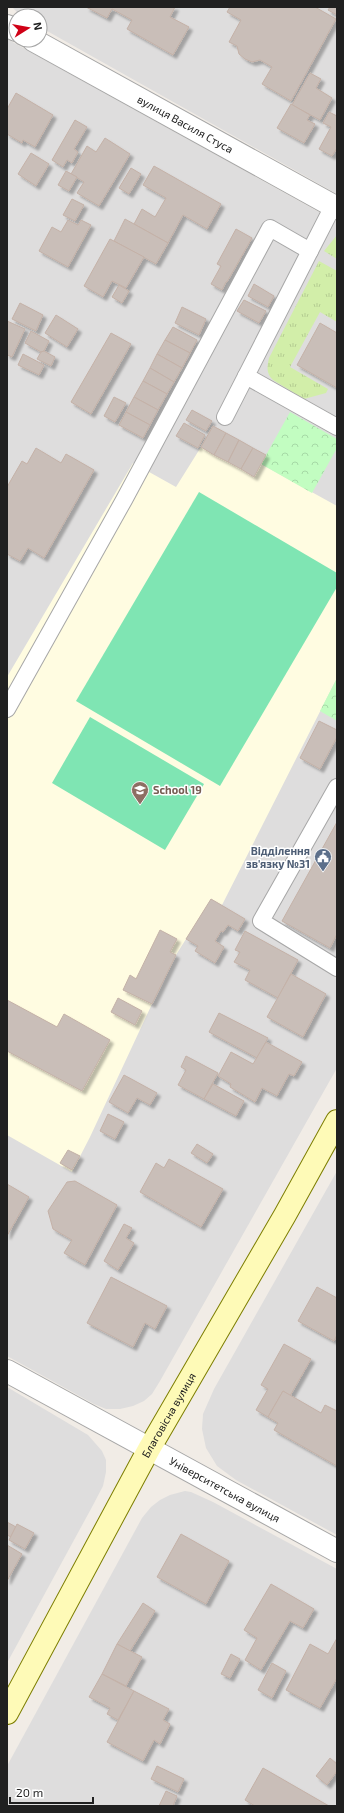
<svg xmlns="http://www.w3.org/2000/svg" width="344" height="1813" viewBox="0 0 344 1813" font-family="'Exo 2',sans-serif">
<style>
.residential{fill:#dedddd}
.education{fill:#fffce1}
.grass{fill:url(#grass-tufts)}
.park{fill:url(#park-crowns)}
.pitch{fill:#7fe5b3}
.building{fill:#c9beb8;stroke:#c4b1a7;filter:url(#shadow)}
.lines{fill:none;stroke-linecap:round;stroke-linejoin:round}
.lane-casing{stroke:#a7a7a7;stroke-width:18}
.street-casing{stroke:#a7a7a7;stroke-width:24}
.secondary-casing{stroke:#7d7e00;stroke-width:24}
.lane{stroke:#fff;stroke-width:16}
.street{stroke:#fff;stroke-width:22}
.secondary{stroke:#fefab7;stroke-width:22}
.labels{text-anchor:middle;stroke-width:3;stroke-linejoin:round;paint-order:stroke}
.street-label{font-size:11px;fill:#202020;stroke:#fff}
.education-label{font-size:11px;font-weight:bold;fill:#785e54;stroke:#fff;text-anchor:start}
.service-label{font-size:11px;font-weight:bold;fill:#4e5e75;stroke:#fff;text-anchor:end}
</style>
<defs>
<pattern id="grass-tufts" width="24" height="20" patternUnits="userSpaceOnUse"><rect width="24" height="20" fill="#d2eea9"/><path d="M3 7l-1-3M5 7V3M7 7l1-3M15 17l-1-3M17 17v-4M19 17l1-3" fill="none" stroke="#b4cc91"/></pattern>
<pattern id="park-crowns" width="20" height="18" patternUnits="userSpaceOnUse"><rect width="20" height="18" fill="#c2fdc1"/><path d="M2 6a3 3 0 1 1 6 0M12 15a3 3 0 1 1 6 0" fill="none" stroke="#a6d9a6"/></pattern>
<filter id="shadow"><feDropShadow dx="3.5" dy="3.5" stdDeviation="1" flood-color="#0004"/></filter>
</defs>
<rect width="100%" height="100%" fill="#f1ece6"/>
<g class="residential">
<polygon points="12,7 337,7 337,194 40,27 40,16 21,16"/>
<polygon points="7,39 337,222 337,1068 160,1381 152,1394 144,1401 133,1406 120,1409 106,1409 94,1404 7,1356"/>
<polygon points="337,1171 337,1535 236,1480 217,1466 206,1448 202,1429 203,1414 214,1389"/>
<polygon points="7,1387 88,1435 102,1451 106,1460 106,1472 103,1486 92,1507 7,1663"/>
<polygon points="185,1491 191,1492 213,1502 337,1569 337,1806 7,1806 7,1766 142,1518 151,1507 160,1500 170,1495"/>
</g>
<polygon class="education" points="201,447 254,476 261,464 337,506 337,678 222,905 211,899 176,955 152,1004 90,1137 72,1172 7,1135 7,677 133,463 176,487"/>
<g class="grass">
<polygon points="337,235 337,259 324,251"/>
<path d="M319,261L337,271V322L320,312L290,367L328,389L326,393L304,399L273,380C266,373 267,367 269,358Z"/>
</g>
<g class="park">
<polygon points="290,412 337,439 337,448 312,493 261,464"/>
<polygon points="337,678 337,721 320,711"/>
</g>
<g class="pitch">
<polygon points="199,492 337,573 337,587 220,786 76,701"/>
<polygon points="90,717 204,784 165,850 52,783"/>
</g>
<g class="building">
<polygon points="86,7 175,7 170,17 189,27 173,55 127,29 132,20 112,9 107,18"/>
<polygon points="230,7 315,7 336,19 291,101 262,84 272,67 260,60 252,62 245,59 239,54 237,46 229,42 241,20 227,12"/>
<polygon points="330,7 337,7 337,15 328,10"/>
<polygon points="310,73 321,79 316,88 332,98 320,120 292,105"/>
<polygon points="16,93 53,115 35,147 23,140 22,143 7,134 7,109"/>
<polygon points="291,104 310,115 307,120 315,124 304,143 277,128"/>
<polygon points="329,112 337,116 337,148 332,156 319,149 331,127 323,123"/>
<polygon points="75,120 87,127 74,149 78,152 72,163 67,160 63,167 52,160"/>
<polygon points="105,138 130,154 99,206 77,193 84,182 71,174 87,146 96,152"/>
<polygon points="31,153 49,164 36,186 18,174"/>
<polygon points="154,166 221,204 207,229 183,215 168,243 134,224 142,209 155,217 166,198 143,185"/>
<polygon points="131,168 141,174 129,194 119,188"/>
<polygon points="66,171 77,177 69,191 58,185"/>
<polygon points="72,199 84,205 75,221 63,215"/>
<polygon points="125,219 168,243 156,264 114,241"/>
<polygon points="68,220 78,225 81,220 91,225 68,267 39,251 52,227 61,232"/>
<polygon points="236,229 252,238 227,282 226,282 222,290 211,284 221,266 217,264"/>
<polygon points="110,239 144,257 126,288 112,281 103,297 84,286"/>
<polygon points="254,284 274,296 268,307 248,296"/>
<polygon points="119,285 129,291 122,303 112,297"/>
<polygon points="244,300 266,311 259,323 237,311"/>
<polygon points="20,303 43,315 36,331 12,319"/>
<polygon points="182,307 206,319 199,335 175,323"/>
<polygon points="56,315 78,329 67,347 45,333"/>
<polygon points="7,321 25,329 12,357 7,355"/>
<polygon points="320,323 337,333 337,388 297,365"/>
<polygon points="173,327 197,340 190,353 165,340"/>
<polygon points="31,331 49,341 44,351 41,352 25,343"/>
<polygon points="111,333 131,344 91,414 71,402"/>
<polygon points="165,340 190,353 182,368 157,354"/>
<polygon points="44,351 55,357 51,366 37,359 41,352"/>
<polygon points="23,354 44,365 39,375 18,365"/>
<polygon points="157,354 182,368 174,382 150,368"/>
<polygon points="150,368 174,382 167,394 143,381"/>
<polygon points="143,381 167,394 158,410 134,397"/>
<polygon points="114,397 126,403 115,422 104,416"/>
<polygon points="134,397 158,410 150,425 126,412"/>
<polygon points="192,410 212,421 206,431 186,420"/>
<polygon points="126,412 150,425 143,438 119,425"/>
<polygon points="184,423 205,435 198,448 176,436"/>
<polygon points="213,426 226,433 214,455 201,447"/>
<polygon points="226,433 239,440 228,462 214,455"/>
<polygon points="239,440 253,448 241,469 228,462"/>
<polygon points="36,448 61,463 66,454 94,470 44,558 28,548 20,561 7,554 7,487 22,461 27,464"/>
<polygon points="253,448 266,455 254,477 241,469"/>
<polygon points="319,721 337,730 337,737 320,769 300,758"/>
<polygon points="337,822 337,934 330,948 282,921"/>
<polygon points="211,899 245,919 238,931 228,925 223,932 221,931 215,941 224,947 215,963 195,951 198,946 186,939"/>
<polygon points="160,930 177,939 170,952 176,955 152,1004 123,990 130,975 136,979"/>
<polygon points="245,931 298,960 278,998 245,980 250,970 234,962 240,952 235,950"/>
<polygon points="291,974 326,994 303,1037 267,1017"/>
<polygon points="118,998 142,1011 135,1025 111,1012"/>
<polygon points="7,1000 57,1027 64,1014 110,1040 82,1091 7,1051"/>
<polygon points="219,1013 268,1038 257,1058 209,1032"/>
<polygon points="266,1042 302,1062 294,1076 289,1074 277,1096 262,1088 255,1102 230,1087 231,1084 218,1076 231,1052 253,1064"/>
<polygon points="186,1056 218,1073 204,1099 178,1085 186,1070 181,1067"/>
<polygon points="124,1075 157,1093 150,1105 137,1098 128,1113 109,1102"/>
<polygon points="213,1084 244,1101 236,1116 204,1099"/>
<polygon points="108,1114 124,1122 115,1139 100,1131"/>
<polygon points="197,1144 213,1154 207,1163 191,1153"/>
<polygon points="68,1150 80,1156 72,1170 60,1163"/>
<polygon points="169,1159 223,1189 201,1227 140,1192 156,1163 164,1168"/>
<polygon points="75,1181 117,1205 85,1265 64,1253 72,1240 53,1229 48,1211 67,1182"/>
<polygon points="7,1184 29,1197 7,1236"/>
<polygon points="124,1224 132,1228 126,1238 134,1243 118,1270 104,1261"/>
<polygon points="111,1277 167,1306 155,1329 145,1323 133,1347 87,1323"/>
<polygon points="317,1287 337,1298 337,1335 334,1341 298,1321"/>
<polygon points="284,1344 311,1359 290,1396 283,1391 268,1417 256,1410 268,1389 261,1385"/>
<polygon points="283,1391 321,1413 325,1405 337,1411 337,1466 274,1430 278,1423 268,1417"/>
<polygon points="7,1522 16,1527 11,1537 7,1535"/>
<polygon points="17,1524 34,1533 25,1549 9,1540"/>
<polygon points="181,1534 229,1561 206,1604 157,1577"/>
<polygon points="7,1545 22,1554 7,1581"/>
<polygon points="271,1584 314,1609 303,1628 290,1621 261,1670 245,1660 257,1638 244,1630"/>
<polygon points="143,1603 155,1611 130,1651 117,1644"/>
<polygon points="337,1638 337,1678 320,1708 286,1690 310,1644 328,1654"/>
<polygon points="117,1644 142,1657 126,1686 102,1674"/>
<polygon points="231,1654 240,1659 230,1678 221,1674"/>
<polygon points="272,1663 286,1671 272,1698 258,1690"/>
<polygon points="102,1674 134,1691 118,1720 107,1714 110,1708 89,1697"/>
<polygon points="134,1691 169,1709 163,1720 170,1724 160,1744 154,1740 143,1761 107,1742"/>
<polygon points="330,1758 337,1764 337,1771 327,1785 316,1776"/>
<polygon points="157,1766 184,1779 178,1792 151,1779"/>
<polygon points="263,1768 329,1806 255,1806 245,1800"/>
<polygon points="166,1791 177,1796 173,1806 159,1806"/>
</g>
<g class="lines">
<defs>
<g id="lane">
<polyline points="333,206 246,376 337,427"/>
<polyline points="225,417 246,376"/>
<polyline points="7,709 124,500 270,228 310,251"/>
<polyline points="337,787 261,921 337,968"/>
</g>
<g id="street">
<polyline points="7,26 16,30"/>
<path id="s1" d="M33,40L337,208"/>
<path id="s2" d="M7,1371L337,1551"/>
</g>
<g id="secondary">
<path id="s3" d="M7,1713L149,1449L285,1215L337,1121"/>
</g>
</defs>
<use href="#lane" class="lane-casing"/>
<use href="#street" class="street-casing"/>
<use href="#secondary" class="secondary-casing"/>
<use href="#lane" class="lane"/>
<use href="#street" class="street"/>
<use href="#secondary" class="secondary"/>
</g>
<defs>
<symbol id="school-pin" viewBox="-11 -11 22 30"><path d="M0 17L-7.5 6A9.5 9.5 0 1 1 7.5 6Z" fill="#8d6e63" stroke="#fff"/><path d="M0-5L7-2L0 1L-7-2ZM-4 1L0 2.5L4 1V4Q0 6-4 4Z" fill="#fff"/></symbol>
<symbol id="civic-pin" viewBox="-11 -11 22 30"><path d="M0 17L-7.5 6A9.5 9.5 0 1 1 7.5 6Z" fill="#5c6f8a" stroke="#fff"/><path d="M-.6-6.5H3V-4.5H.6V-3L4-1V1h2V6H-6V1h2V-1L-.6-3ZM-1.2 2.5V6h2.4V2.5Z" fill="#fff"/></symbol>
</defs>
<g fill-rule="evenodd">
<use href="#school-pin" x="130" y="780" width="20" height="27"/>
<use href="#civic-pin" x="313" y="847" width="20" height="27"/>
</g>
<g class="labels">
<g class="street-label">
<text dy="4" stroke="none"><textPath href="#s1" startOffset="174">вулиця Василя Стуса</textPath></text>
<text dy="4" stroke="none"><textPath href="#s3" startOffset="339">Благовісна вулиця</textPath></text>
<text dy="4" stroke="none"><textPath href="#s2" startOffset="248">Університетська вулиця</textPath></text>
</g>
<g class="education-label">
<text x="153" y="794">School 19</text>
</g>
<g class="service-label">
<text x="310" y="855">Відділення<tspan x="310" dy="13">зв'язку №31</tspan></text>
</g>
</g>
<rect width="344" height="1813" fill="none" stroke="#202020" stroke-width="16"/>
<g transform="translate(28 28) rotate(79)"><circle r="19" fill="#ffffff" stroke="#a6a6a6"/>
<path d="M0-3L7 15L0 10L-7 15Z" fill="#d00016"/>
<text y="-6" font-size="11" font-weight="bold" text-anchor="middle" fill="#202020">N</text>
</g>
<path d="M10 1797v6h83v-6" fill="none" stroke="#202020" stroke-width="2"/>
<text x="16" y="1797" font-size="12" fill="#202020" stroke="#ffffff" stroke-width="3" paint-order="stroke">20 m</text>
</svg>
